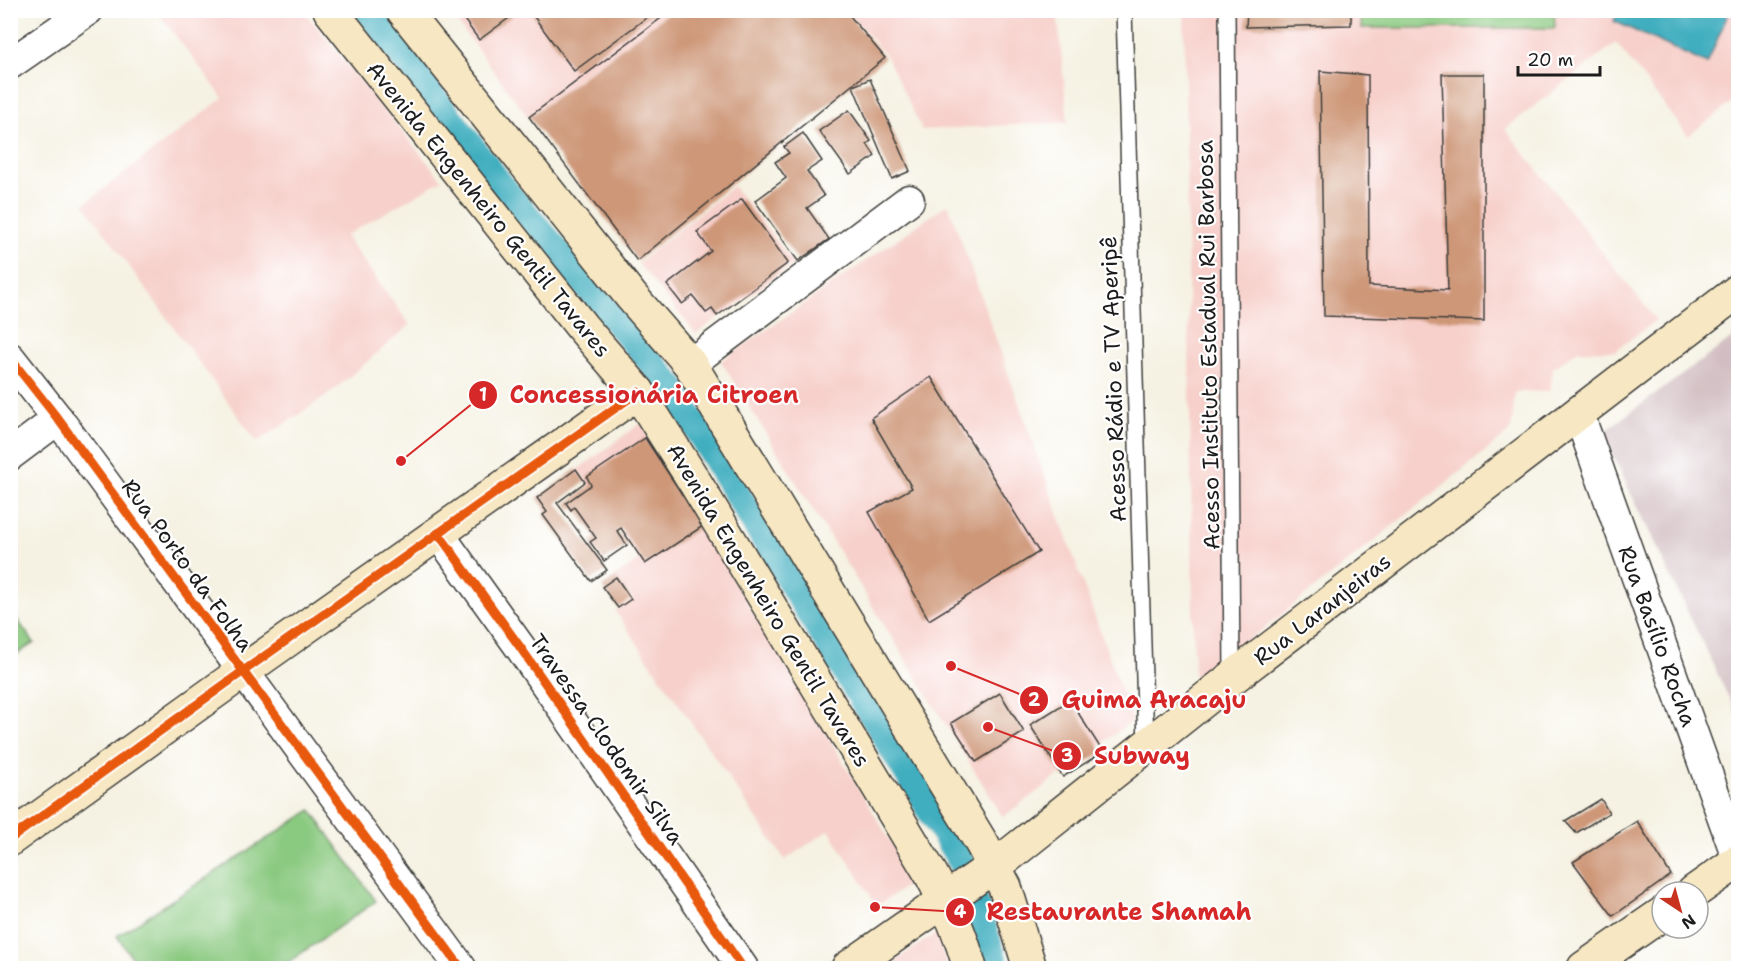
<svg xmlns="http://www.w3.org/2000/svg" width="1749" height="979" viewBox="0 0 1749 979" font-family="'Shantell Sans',sans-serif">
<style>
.built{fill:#f7d0cb}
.industrial{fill:#d2bec2}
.green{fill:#8ac980;stroke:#53724e;stroke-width:1.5}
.water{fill:#41aebf;stroke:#2e656e;stroke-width:1.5}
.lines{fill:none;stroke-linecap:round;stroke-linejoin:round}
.canal{stroke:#41aebf;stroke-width:28}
.building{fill:#ce9778}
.lane-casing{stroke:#3d3c3a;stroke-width:18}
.street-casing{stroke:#3d3c3a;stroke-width:33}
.secondary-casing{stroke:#3d3c3a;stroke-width:36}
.lane{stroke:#fff;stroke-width:15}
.street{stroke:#fff;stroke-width:30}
.secondary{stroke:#f7e8c3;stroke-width:33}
.cycleway-casing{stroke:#fff;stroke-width:13}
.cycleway{stroke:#e8590c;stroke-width:9}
.labels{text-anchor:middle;stroke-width:4.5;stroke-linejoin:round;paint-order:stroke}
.street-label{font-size:22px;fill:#1c1c1c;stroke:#fff}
.leader{fill:none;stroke:#d62828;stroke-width:2}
.callout-dot{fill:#d62828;stroke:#fff;stroke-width:2}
.mark-label{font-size:18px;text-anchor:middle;font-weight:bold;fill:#fff}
.callout-label{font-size:24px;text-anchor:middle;font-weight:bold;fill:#d62828;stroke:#fff;stroke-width:4.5;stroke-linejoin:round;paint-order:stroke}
</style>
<rect width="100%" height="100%" fill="#fff"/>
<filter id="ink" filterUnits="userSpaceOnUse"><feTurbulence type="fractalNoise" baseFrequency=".0167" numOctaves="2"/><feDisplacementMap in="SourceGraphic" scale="12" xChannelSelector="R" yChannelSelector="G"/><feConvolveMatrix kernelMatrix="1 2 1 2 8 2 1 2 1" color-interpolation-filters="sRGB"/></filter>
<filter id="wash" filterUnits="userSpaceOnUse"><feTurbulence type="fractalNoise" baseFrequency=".008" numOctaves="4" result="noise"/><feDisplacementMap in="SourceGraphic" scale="24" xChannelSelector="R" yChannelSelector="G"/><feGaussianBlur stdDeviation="1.35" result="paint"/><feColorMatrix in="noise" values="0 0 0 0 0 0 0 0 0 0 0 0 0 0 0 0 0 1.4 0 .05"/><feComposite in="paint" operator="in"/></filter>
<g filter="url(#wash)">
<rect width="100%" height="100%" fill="#f5f2e3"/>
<g class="built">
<polygon points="157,11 304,11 442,180 345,236 410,325 328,395 257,442 84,204 223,98"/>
<polygon points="449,11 670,11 528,117"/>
<polygon points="848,11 1057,11 1068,122 922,130 887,57"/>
<polygon points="1184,11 1738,11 1738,98 1688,136 1616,43 1505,129 1656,320 1615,351 1578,350 1553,368 1550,391 1515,392 1511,431 1261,631 1194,679"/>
<polygon points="733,186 794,263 696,334 638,263"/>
<polygon points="948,204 1132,721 1003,817 721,361"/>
<polygon points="641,423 914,881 877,906 829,830 785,860 615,611 633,599 615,576 640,560 577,470"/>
<polygon points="937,933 948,968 883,968"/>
</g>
<polygon class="industrial" points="1738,334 1738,717 1602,433"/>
<g class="green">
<polygon points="1362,11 1554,11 1555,28 1361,28"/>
<polygon points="11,611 34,643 11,658 10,658"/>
<polygon points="311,810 376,901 280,968 139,968 117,936"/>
</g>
<polygon class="water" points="1720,10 1728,14 1707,64 1614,21 1618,11"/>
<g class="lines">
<polyline class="canal" points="367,10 498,182 671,386 962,862 996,968"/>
</g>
<g id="blocks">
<g class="building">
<polygon points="457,10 520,10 479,40"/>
<polygon points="529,10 657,10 574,71"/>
<polygon points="672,10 845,10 885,58 637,261 529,117"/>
<polygon points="1247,10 1351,10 1351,25 1246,27"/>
<polygon points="1320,71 1368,75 1369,286 1448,290 1442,74 1484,74 1484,321 1324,316"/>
<polygon points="870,79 910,171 892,179 853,86"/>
<polygon points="849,110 871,141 867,144 875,156 850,174 819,131"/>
<polygon points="803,133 822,161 807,171 824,196 807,208 829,239 798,261 755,201 786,178 775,162 789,153 784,147"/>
<polygon points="742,199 788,263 717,316 712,309 706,313 693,296 682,304 667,285 711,251 697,232"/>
<polygon points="931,377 1039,552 929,620 869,512 912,488 871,418"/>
<polygon points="645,438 703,526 645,564 621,528 617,531 627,545 604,561 590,542 596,538 574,507 571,510 566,503 591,485 587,477"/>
<polygon points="576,469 585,482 557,503 607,570 591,581 543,515 547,512 537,498"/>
<polygon points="616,577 631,599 618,608 602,587"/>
<polygon points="1000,693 1024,732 976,762 951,723"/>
<polygon points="1070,700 1103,752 1063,777 1030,725"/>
<polygon points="1601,799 1609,813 1576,833 1565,821"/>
<polygon points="1637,821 1671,875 1613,916 1573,862"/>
</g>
</g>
</g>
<g filter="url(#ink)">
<use href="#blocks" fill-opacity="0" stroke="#3d3c3a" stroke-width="1.5"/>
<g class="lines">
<defs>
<g id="lane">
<polyline points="1124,10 1146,744"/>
<polyline points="1227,10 1232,675"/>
</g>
<g id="street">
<polyline points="10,64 88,10"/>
<polyline points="10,358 58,419 461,968"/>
<polyline points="690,364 909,200"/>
<polyline points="1578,412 1738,860"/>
<polyline points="10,455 58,419"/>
<polyline points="438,533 520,647 743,968"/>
</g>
<g id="secondary">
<path d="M330,10L582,327L638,392L696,484L931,874C948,905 961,935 970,968"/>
<polyline points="403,10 631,296 690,364 982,844 1005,887 1030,968"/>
<polyline points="10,839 242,672 638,392"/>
<polyline points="1694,892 1738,861"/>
<polyline points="848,968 1008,856 1232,678 1738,291"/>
<polyline points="1584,968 1662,914"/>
</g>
</defs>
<use href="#lane" class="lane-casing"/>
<use href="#street" class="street-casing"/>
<use href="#secondary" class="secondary-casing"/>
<use href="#lane" class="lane"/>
<use href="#street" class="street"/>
<use href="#secondary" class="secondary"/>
<defs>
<g id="cycleway">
<polyline points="10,358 58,419 461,968"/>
<polyline points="438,533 520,647 743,968"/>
<polyline points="10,839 242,672 638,392"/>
</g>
</defs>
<use href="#cycleway" class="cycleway-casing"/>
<use href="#cycleway" class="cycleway"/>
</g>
</g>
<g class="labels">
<g class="street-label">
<text transform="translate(489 209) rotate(51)" y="8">Avenida Engenheiro Gentil Tavares</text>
<text transform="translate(1208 345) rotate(-91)" y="8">Acesso Instituto Estadual Rui Barbosa</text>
<text transform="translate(1113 379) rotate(-92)" y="8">Acesso Rádio e TV Aperipê</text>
<text transform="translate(188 565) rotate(54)" y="8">Rua Porto da Folha</text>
<text transform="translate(769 605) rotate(59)" y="8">Avenida Engenheiro Gentil Tavares</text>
<text transform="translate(1322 609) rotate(-38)" y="8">Rua Laranjeiras</text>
<text transform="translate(1658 636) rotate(70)" y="8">Rua Basílio Rocha</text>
<text transform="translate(607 739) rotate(55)" y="8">Travessa Clodomir Silva</text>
</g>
</g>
<path class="leader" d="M401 461L483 395M951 666L1034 700M988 727L1067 756M875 907L960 912"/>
<g class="callout-dot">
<circle cx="401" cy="461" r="6"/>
<circle cx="951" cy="666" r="6"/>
<circle cx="988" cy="727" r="6"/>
<circle cx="875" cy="907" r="6"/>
<circle cx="483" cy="395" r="15"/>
<circle cx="1034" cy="700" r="15"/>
<circle cx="1067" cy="756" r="15"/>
<circle cx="960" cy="912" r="15"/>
</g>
<g class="mark-label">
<text x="483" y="401">1</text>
<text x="1034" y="706">2</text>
<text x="1067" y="762">3</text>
<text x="960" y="918">4</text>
</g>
<g class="callout-label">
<text x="654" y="403">Concessionária Citroen</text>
<text x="1154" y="708">Guima Aracaju</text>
<text x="1142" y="764">Subway</text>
<text x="1119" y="920">Restaurante Shamah</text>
</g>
<rect width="1749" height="979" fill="none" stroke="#fff" stroke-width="36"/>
<g transform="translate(1680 910) rotate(144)"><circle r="28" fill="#ffffff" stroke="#a4a4a4" stroke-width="1.5"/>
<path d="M0-4.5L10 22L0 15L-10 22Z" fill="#c8321e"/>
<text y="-9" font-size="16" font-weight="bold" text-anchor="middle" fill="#1c1c1c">N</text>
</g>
<path d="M1518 66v9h82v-9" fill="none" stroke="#1c1c1c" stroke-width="3"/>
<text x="1527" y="66" font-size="18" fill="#1c1c1c" stroke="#ffffff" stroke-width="4.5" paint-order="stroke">20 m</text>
</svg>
